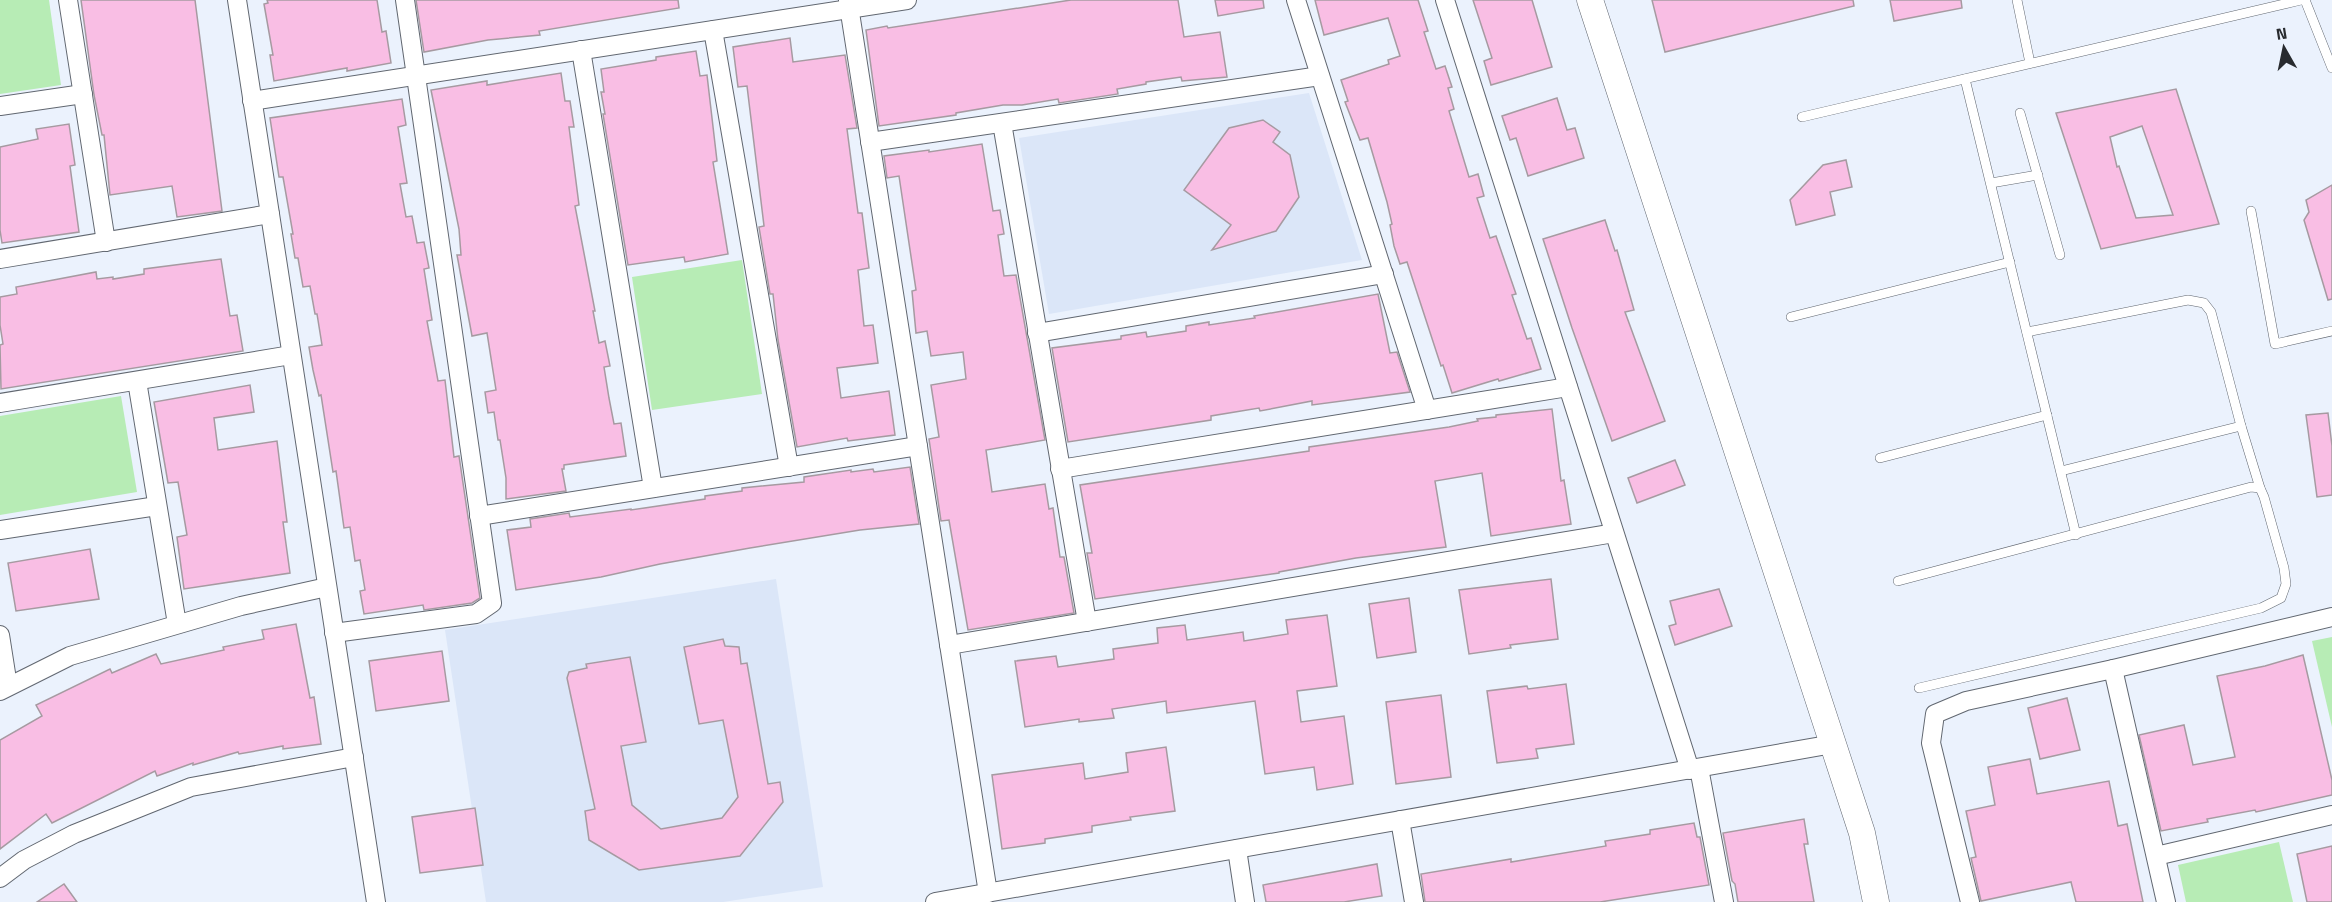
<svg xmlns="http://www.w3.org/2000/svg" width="2332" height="902" viewBox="0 0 2332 902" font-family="'Titillium Web',sans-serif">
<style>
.built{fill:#dbe6f8}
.green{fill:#b7ecb5}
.building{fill:#f9bee4;stroke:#a69aa1;stroke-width:1.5;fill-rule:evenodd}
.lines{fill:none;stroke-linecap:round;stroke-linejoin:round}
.lane-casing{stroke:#616770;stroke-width:10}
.street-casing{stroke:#616770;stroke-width:20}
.secondary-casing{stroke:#616770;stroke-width:27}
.lane{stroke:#fff;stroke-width:9}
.street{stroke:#fff;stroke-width:18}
.secondary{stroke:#fff;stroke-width:26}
</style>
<rect width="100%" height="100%" fill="#ebf2fd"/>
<g class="built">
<polygon points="1309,93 1362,260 1049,314 1019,138"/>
<polygon points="776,579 823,887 723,902 486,902 445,630"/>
</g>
<g class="green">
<polygon points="0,0 49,0 61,85 0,94"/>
<polygon points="742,260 762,394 652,410 632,277"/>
<polygon points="121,396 137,492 0,515 0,416"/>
<polygon points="2332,637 2332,727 2312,641"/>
<polygon points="2279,842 2293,902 2186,902 2178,865"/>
</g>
<g class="building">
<polygon points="81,0 195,0 222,211 177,217 172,186 110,195 104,135 102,135 94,95"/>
<polygon points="267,0 377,0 382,32 386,31 391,63 347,71 347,68 274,81 270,55 273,55 264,4 268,3"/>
<polygon points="416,0 678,0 679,8 539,31 540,35 488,40 424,52"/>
<polygon points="1071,0 1178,0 1184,37 1220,32 1227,77 1182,81 1181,77 1146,82 1146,84 1117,89 1118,94 1059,103 1058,99 1022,105 1003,105 956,113 956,115 879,126 866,30 887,26 888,28"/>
<polygon points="1215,0 1263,0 1264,8 1218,16"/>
<polygon points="1315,0 1418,0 1428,31 1424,32 1436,69 1445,66 1452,87 1448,88 1454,109 1449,111 1469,177 1478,174 1484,196 1477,198 1490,238 1496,236 1516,294 1512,295 1527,339 1531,338 1541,369 1499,381 1498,379 1452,393 1443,365 1441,366 1407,262 1400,264 1394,246 1390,225 1392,224 1387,202 1368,138 1360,140 1345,102 1348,101 1341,80 1389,64 1388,60 1400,56 1388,18 1324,35"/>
<polygon points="1473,0 1532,0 1552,67 1491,85 1484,61 1492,58"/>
<polygon points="1652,0 1853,0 1854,6 1665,52"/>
<polygon points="1890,0 1961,0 1962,8 1894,21"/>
<polygon points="790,38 793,62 845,55 857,128 847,129 858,213 862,213 869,268 858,270 864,326 873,325 878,363 837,368 841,398 889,391 895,435 848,441 847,438 797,447 778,340 773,294 770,294 759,227 764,226 747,86 738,87 733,47"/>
<polygon points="696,51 700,76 707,75 717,161 713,162 728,254 685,262 684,257 628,265 603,114 605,114 601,92 604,92 601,69 656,60 656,57"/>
<polygon points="561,73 565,101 570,101 574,127 569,127 579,205 575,206 595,311 593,311 599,343 605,341 610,366 604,367 609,398 614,424 621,423 626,456 564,465 564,469 562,469 566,491 506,499 506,478 500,440 498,440 494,412 488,413 485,392 496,390 487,333 472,336 457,255 461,255 459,229 431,90 487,81 487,85"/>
<path d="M2176,89L2219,224L2101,249L2056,113ZM2142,126L2173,215L2136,218L2119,166L2117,167L2110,137Z"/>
<polygon points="1557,98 1567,130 1575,128 1584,158 1528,176 1516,138 1510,140 1502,116"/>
<polygon points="402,99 406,125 398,127 407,183 400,184 406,217 412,216 417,243 424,242 429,268 424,269 432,320 427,321 438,381 445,380 454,457 459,456 480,598 472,603 424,610 423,605 364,614 360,591 365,590 360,560 355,561 350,527 344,528 336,471 333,472 321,395 319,396 313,370 309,347 322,345 317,314 315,314 310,286 303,287 298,258 295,258 291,234 293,234 283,177 279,177 270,118"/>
<polygon points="1263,120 1280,132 1273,142 1290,155 1299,197 1276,231 1212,250 1231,225 1184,190 1229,128"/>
<polygon points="69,124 75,165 70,166 79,232 2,243 0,230 0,147 38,139 36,129"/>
<polygon points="982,144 993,211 1000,210 1004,234 998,235 1004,276 1016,275 1045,440 986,450 992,492 1045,484 1049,509 1053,508 1060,557 1064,557 1074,613 968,630 949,520 941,521 929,439 939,437 931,385 966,379 963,352 931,356 927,331 916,333 912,291 916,290 899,176 887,178 884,156 929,150 929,152"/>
<polygon points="1846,160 1852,187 1830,192 1835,215 1796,225 1790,200 1823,165"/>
<polygon points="2332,185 2332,299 2328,300 2304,220 2309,212 2306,200"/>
<polygon points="1605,220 1615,251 1617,250 1634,310 1625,312 1665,421 1612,441 1572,328 1543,239"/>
<polygon points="221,259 230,316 237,315 243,351 1,389 0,345 3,344 0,325 0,297 17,294 16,287 96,272 97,279 113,277 113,279 144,274 144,269"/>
<polygon points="1378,294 1390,353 1397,352 1410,392 1312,405 1312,401 1260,411 1259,408 1211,416 1211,420 1068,442 1052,348 1121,339 1121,336 1146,332 1147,337 1186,331 1186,326 1209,322 1209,325 1255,318 1254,316"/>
<polygon points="250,385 254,412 214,418 218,450 277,441 287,522 283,522 290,573 184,589 177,537 187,535 178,482 168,483 154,402"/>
<polygon points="1552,409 1561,481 1564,480 1571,524 1491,536 1482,473 1435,481 1446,547 1356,558 1279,572 1279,573 1095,599 1087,553 1092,553 1080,485 1309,451 1309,447 1449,427 1478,421 1477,419 1496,417 1496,415"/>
<polygon points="2328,413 2332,446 2332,495 2317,497 2306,415"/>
<polygon points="1675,460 1685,485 1637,503 1628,478"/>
<polygon points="910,467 919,524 860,530 750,548 660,564 601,577 516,590 507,530 531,527 530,519 569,513 570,517 631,509 631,510 705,499 705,496 742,491 742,488 804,482 804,477 851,470 851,472 873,469 874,472"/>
<polygon points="90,549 99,599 16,611 8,563"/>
<polygon points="1551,579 1558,639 1510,645 1511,648 1469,654 1459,590"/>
<polygon points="1719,589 1732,626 1675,645 1669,626 1676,624 1670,601"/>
<polygon points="1409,598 1416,652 1377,658 1369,604"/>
<polygon points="1327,615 1337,686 1297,691 1301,722 1344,716 1353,784 1317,790 1314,767 1265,774 1255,701 1167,713 1166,701 1112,709 1114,718 1079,722 1079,719 1025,727 1015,661 1056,656 1058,667 1114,659 1113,649 1158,643 1157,628 1185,625 1187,640 1243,632 1244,641 1288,634 1286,620"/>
<polygon points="296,624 310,698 314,697 321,744 283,749 283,746 239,754 238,752 193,765 193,763 157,776 155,771 52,823 46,814 0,849 0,740 42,716 36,705 110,669 112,673 156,654 161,664 224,650 223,647 264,639 262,630"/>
<polygon points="723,639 725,646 739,647 741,664 747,663 768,784 780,782 783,802 740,856 639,870 589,840 585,811 595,809 567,678 569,672 587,668 586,664 630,657 646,742 621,746 632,805 661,829 722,818 738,797 723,720 699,724 684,647"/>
<polygon points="442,651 449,701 376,711 369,661"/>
<polygon points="2303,655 2332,780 2332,795 2256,812 2255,810 2207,819 2208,822 2161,831 2139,735 2184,725 2193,765 2235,757 2217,676 2265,666"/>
<polygon points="1566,684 1574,744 1536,749 1538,758 1497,763 1487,691 1527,686 1528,689"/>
<polygon points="1441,695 1451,777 1396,784 1386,702"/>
<polygon points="2067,698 2080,750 2040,759 2028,708"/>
<polygon points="1166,747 1175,811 1130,817 1131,820 1092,826 1092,832 1045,839 1045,843 1002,849 992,775 1083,763 1085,779 1128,772 1126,753"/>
<polygon points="2030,759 2037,794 2109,781 2118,826 2127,824 2143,902 2076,902 2071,882 1981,901 1971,858 1976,857 1966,811 1995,805 1988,767"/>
<polygon points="475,808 483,865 420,873 412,817"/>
<polygon points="1804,819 1808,844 1804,844 1814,902 1738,902 1735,884 1732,881 1723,833"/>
<polygon points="1694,823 1697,837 1700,837 1709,885 1600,902 1425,902 1421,874 1511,859 1511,862 1606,846 1605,841 1650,834 1650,830"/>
<polygon points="2332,846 2332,902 2307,902 2297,854"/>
<polygon points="1377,864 1382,896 1344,902 1266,902 1263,885"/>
<polygon points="64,884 77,902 37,902"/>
</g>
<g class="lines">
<defs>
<g id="lane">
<polyline points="2017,0 2030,63"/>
<polyline points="2305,0 2332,68"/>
<polyline points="1965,79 2076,535"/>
<polyline points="2020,113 2060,255"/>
<polyline points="1802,117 2301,0"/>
<polyline points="1991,183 2038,175"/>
<polyline points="2251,211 2275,344 2332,331"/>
<polyline points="1791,317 2010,262"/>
<polyline points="2027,332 2188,300 2204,303 2211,312 2241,426 2061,471"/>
<polyline points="2241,426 2260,488"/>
<polyline points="1880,458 2047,415"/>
<polyline points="1898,581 2251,487 2260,488 2264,497 2284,568 2286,584 2281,598 2261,608 1919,688"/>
</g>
<g id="street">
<polyline points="68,0 106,242"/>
<polyline points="237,0 376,902"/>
<polyline points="848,0 988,893"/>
<polyline points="1296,0 1427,410"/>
<polyline points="1445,0 1690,770"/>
<polyline points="713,30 789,467"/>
<polyline points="581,50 653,488"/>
<polyline points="252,101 907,0"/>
<polyline points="0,106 83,94"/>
<polyline points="1002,123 1087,622"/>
<polyline points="870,142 1320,76"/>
<polyline points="0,259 270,214"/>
<polyline points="1037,333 1384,274"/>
<polyline points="137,381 177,624"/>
<polyline points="0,403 291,355"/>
<polyline points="1060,469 1568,387"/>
<polyline points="479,516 918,446"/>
<polyline points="0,530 157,506"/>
<polyline points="334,633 476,614 492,603 405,0"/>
<polyline points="0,635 8,686"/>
<polyline points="949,645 1614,533"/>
<polyline points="2113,669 2166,902"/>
<polyline points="0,691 70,656 241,606 327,587"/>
<polyline points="1699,768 1724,902"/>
<polyline points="1400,820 1414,902"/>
<polyline points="1237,849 1245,902"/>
<polyline points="2156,856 2332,815"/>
<polyline points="0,878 24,860 74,834 191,787 354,757"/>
<polyline points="935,902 1833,744"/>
<polyline points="1970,902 1931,743 1935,714 1966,701 2113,669 2332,617"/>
</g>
<polyline id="secondary" points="1590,0 1862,833 1876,902"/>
</defs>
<use href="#lane" class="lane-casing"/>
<use href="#street" class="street-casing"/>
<use href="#secondary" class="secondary-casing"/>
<use href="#lane" class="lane"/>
<use href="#street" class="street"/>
<use href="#secondary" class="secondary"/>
</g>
<g transform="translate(2284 48) rotate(351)" stroke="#ebf2fd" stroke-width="4.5" paint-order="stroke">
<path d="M0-4.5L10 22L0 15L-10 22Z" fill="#282b2f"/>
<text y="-9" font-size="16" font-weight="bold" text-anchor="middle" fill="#282b2f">N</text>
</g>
</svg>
